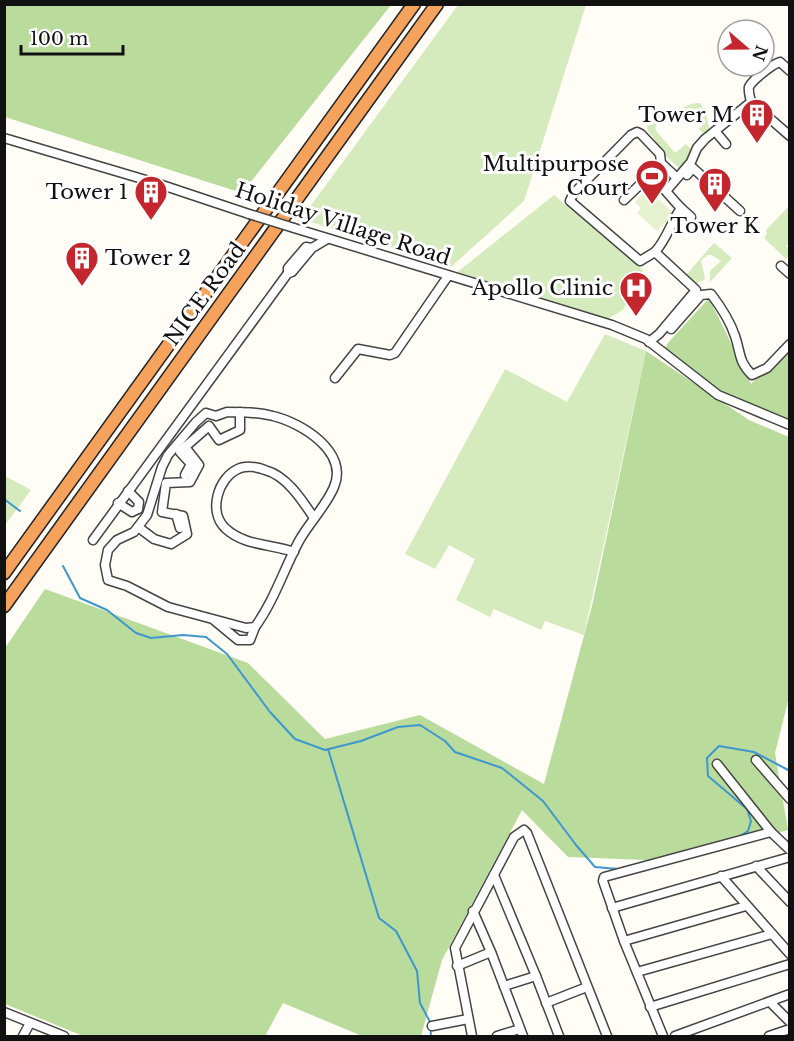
<svg xmlns="http://www.w3.org/2000/svg" width="794" height="1041" viewBox="0 0 794 1041" font-family="'Libre Baskerville',serif">
<style>
.green{fill:#d5ebbd}
.forest{fill:#b9dc9c}
.pitch{fill:#e6f2cf}
.lines{fill:none;stroke-linecap:round;stroke-linejoin:round}
.stream{stroke:#3f96cf;stroke-width:2}
.minor-casing{stroke:#444;stroke-width:11}
.highway-casing{stroke:#222;stroke-width:15}
.minor{stroke:#fff;stroke-width:8}
.highway{stroke:#f5a25d;stroke-width:12}
.minor-bridge-casing{stroke:#444;stroke-width:11;stroke-linecap:butt}
.minor-bridge{stroke:#fff;stroke-width:8}
.labels{text-anchor:middle;stroke-width:6;stroke-linejoin:round;paint-order:stroke}
.poi-label{font-size:21px;fill:#111;stroke:#fff;text-anchor:end}
.street-label{font-size:21px;fill:#111;stroke:#fff}
</style>
<rect width="100%" height="100%" fill="#fffdf5"/>
<g class="green">
<polygon points="458,5 586,5 524,201 452,266 301,219"/>
<path d="M700,103L706,114L710,132L706,136L699,129L704,124L695,111L691,110L675,117H665L655,127L657,132L675,153L686,144L694,152L681,170L659,150L661,148L648,131L645,118C656,110 660,116 672,112C682,109 689,103 700,103Z"/>
<polygon points="554,195 643,270 623,310 604,321 455,274"/>
<polygon points="789,206 789,243 786,246 789,249 789,255 786,259 764,238 767,234 766,230"/>
<polygon points="714,243 732,258 710,282 710,271 721,261 712,255 707,255 701,261 705,278 704,280 695,284 685,276"/>
<polygon points="605,334 646,351 584,635 545,621 541,630 494,609 490,617 456,600 475,559 449,545 435,569 405,554 505,369 567,402"/>
<polygon points="5,476 31,490 5,525"/>
</g>
<g class="forest">
<polygon points="5,4 391,4 391,5 242,193 5,117"/>
<polygon points="709,298 751,384 789,348 789,424 737,405 664,350 668,343"/>
<polygon points="646,351 749,420 789,437 790,693 775,753 788,830 671,861 568,857 522,810 442,960 421,1036 362,1036 283,1003 265,1036 83,1036 5,1004 5,648 45,589 248,663 325,739 420,715 544,784 592,606"/>
</g>
<polygon class="pitch" points="648,189 674,214 657,231 637,213 641,208 635,202"/>
<g class="lines">
<g class="stream">
<polyline points="4,499 20,511"/>
<polyline points="63,566 80,598 107,610 136,633 151,638 183,635 206,637 227,654 270,712 295,739 325,750 361,741 398,727 420,725 445,741 455,752 502,768 543,801 576,845 595,867 618,869"/>
<polyline points="328,749 379,918 396,931 417,971 420,1003 430,1022 431,1036"/>
<polyline points="740,836 748,831 751,821 747,809 708,776 707,758 719,746 754,752 790,771"/>
</g>
<defs>
<g id="minor">
<polyline points="751,102 790,136"/>
<polyline points="715,131 726,144"/>
<polyline points="4,138 156,183 249,214"/>
<polyline points="687,175 693,168 740,211"/>
<path d="M667,190L691,162L697,148L705,139L751,102C750,97 748,91 749,87C752,80 773,64 780,62L790,71"/>
<path d="M624,200L650,175C662,185 670,197 681,208C671,222 667,239 655,252"/>
<polyline points="681,208 691,217"/>
<polyline points="294,228 612,325 646,339 718,395 790,425"/>
<polyline points="312,248 292,272 288,273 288,268 306,247 312,248 327,239"/>
<polyline points="781,266 790,274"/>
<path d="M671,329L701,295L711,294C721,307 730,321 735,336C741,353 738,361 752,375L767,368L790,344"/>
<polyline points="649,342 659,334 696,290 655,252 640,261 570,201 573,194 631,135 637,132 641,134 660,154 661,163 677,178"/>
<polyline points="335,378 358,349 390,355 395,353 448,276"/>
<path d="M227,412C243,412 258,412 273,416C302,423 349,452 334,487C326,506 309,523 299,541C284,569 274,601 255,627L246,628L168,607L127,586L108,580L105,565L108,550L117,540L134,532L147,515L162,467L168,455L196,422L206,413L216,416Z"/>
<polyline points="185,447 180,452 191,464 185,475"/>
<polyline points="128,491 139,502 138,509"/>
<polyline points="118,503 132,512 138,509"/>
<polyline points="176,514 180,528"/>
<polyline points="138,527 154,539 171,544 187,534 183,516 162,512 166,483 190,482 199,465 185,447 209,426 219,440 238,431 240,430 240,412"/>
<polyline points="93,540 288,273"/>
<path d="M294,552C271,544 244,546 225,528C208,511 218,478 238,469C245,465 258,467 265,470C287,476 302,500 314,518"/>
<polyline points="215,621 238,640 250,640 255,627"/>
<polyline points="756,760 790,799"/>
<polyline points="717,764 771,832"/>
<polyline points="756,866 790,902"/>
<polyline points="494,875 536,976 559,1036"/>
<polyline points="721,876 790,954"/>
<polyline points="612,908 790,857"/>
<polyline points="473,911 491,952 523,1036"/>
<polyline points="624,941 746,906"/>
<polyline points="457,966 491,952"/>
<polyline points="637,972 772,934"/>
<polyline points="504,986 536,976"/>
<polyline points="770,1002 790,1022"/>
<polyline points="546,1003 587,987"/>
<polyline points="650,1007 790,964"/>
<polyline points="4,1012 64,1036"/>
<polyline points="432,1026 468,1019"/>
<polyline points="23,1036 30,1023"/>
<polyline points="472,1036 455,948 514,837 524,830 527,833 607,1036"/>
<polyline points="497,1036 520,1029"/>
<polyline points="663,1036 624,941 603,881 604,877 771,832 790,850"/>
<polyline points="675,1036 790,994"/>
<polyline points="769,1036 790,1029"/>
</g>
<g id="highway">
<polyline points="4,573 414,4"/>
<polyline points="4,606 437,4"/>
</g>
</defs>
<use href="#minor" class="minor-casing"/>
<use href="#highway" class="highway-casing"/>
<use href="#minor" class="minor"/>
<use href="#highway" class="highway"/>
<defs>
<polyline id="minor-bridge" points="249,214 294,228"/>
</defs>
<use href="#minor-bridge" class="minor-bridge-casing"/>
<use href="#minor-bridge" class="minor-bridge"/>
</g>
<defs>
<symbol id="building-pin" viewBox="-11 -11 22 30"><path d="M0 17L-7.5 6A9.5 9.5 0 1 1 7.5 6Z" fill="#c4262e" stroke="#fff"/><path d="M-4-6H4V6H1V3H-1V6H-4ZM-2.5-4.3h1.7v1.8h-1.7ZM.8-4.3h1.7v1.8H.8ZM-2.5-1h1.7V.8h-1.7ZM.8-1h1.7V.8H.8Z" fill="#fff"/></symbol>
<symbol id="stadium-pin" viewBox="-11 -11 22 30"><path d="M0 17L-7.5 6A9.5 9.5 0 1 1 7.5 6Z" fill="#c4262e" stroke="#fff"/><path d="M0-5a6.5 5 0 1 0 0 10a6.5 5 0 1 0 0-10ZM-3.5-1.8h7v3.6h-7Z" fill="#fff"/></symbol>
<symbol id="hospital-pin" viewBox="-11 -11 22 30"><path d="M0 17L-7.5 6A9.5 9.5 0 1 1 7.5 6Z" fill="#c4262e" stroke="#fff"/><path d="M-5-5h3v3.5h4V-5h3V5h-3V1.5h-4V5h-3Z" fill="#fff"/></symbol>
</defs>
<g fill-rule="evenodd">
<use href="#building-pin" x="738" y="96" width="38" height="52"/>
<use href="#stadium-pin" x="633" y="157" width="38" height="52"/>
<use href="#building-pin" x="696" y="165" width="38" height="52"/>
<use href="#building-pin" x="132" y="173" width="38" height="52"/>
<use href="#building-pin" x="63" y="239" width="38" height="52"/>
<use href="#hospital-pin" x="617" y="269" width="38" height="52"/>
</g>
<g class="labels">
<g class="poi-label">
<text x="734" y="122">Tower M</text>
<text x="629" y="171">Multipurpose<tspan x="629" dy="24">Court</tspan></text>
<text x="128" y="199">Tower 1</text>
<text x="715" y="233" text-anchor="middle">Tower K</text>
<text x="105" y="265" text-anchor="start">Tower 2</text>
<text x="613" y="295">Apollo Clinic</text>
</g>
<g class="street-label">
<text transform="translate(343 224) rotate(18)" y="7">Holiday Village Road</text>
<text transform="translate(205 294) rotate(-54)" y="7">NICE Road</text>
</g>
</g>
<rect width="794" height="1041" fill="none" stroke="#111111" stroke-width="12"/>
<g transform="translate(746 48) rotate(110)"><circle r="28" fill="#ffffff" stroke="#a0a0a0" stroke-width="1.5"/>
<path d="M0-4.5L10 22L0 15L-10 22Z" fill="#c4262e"/>
<text y="-9" font-size="16" font-weight="bold" text-anchor="middle" fill="#111111">N</text>
</g>
<path d="M21 45v9h102v-9" fill="none" stroke="#111111" stroke-width="3"/>
<text x="30" y="45" font-size="18" fill="#111111" stroke="#ffffff" stroke-width="4.5" paint-order="stroke">100 m</text>
</svg>
